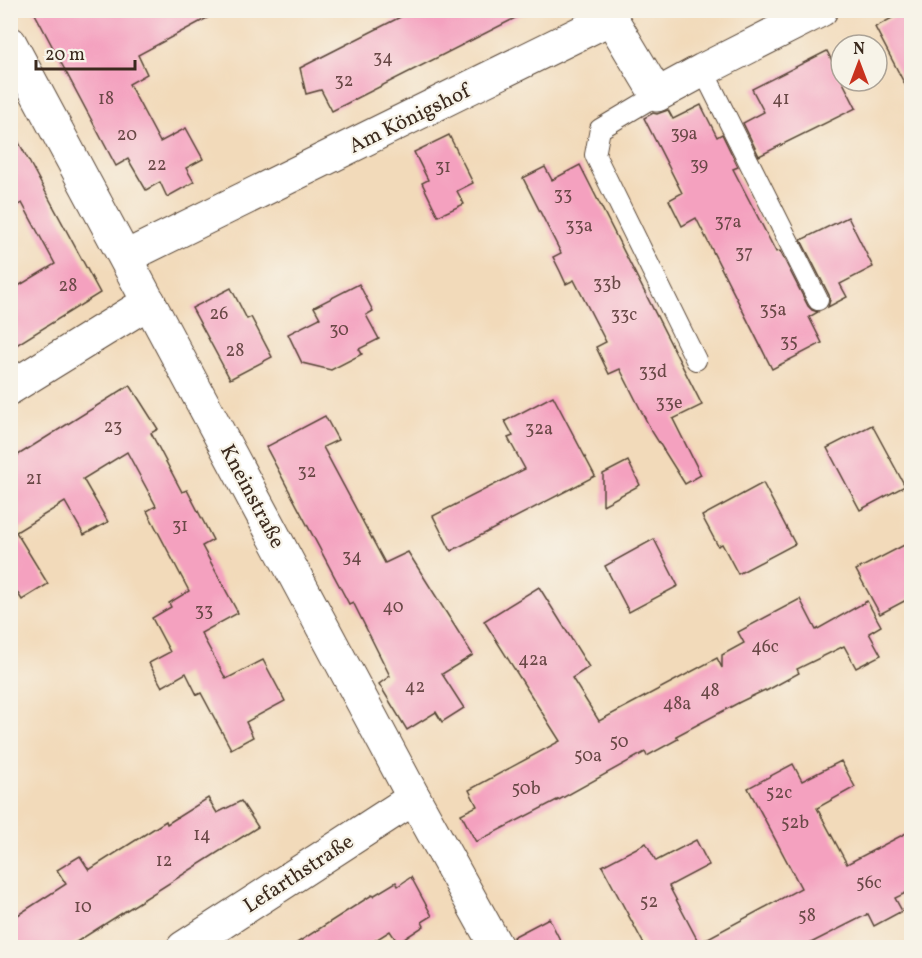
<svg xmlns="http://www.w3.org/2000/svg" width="922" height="958" viewBox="0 0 922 958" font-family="Vollkorn,serif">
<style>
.building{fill:#f4a1bf}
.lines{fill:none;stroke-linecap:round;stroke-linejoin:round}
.service-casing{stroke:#564435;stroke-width:22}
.minor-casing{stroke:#564435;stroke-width:35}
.service{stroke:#fff;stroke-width:20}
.minor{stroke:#fff;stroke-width:33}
.labels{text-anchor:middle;stroke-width:4.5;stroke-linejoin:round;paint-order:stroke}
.number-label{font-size:18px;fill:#694846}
.street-label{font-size:21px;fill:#3b2a1e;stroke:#f7f3e8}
</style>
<rect width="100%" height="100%" fill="#f7f3e8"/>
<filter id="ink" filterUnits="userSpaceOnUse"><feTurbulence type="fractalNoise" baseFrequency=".0167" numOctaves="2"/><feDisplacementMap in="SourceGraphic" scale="12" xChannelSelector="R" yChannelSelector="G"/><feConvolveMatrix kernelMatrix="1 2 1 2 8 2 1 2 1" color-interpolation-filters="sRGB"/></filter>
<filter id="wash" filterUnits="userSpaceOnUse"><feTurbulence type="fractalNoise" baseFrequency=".008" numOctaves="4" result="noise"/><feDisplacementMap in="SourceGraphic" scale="24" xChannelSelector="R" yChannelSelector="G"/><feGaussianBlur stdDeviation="1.35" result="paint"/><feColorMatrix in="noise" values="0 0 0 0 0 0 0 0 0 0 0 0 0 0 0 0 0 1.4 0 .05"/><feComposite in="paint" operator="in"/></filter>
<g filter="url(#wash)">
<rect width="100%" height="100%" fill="#f2daba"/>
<g id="blocks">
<g class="building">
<polygon points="33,10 222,10 138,55 147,74 129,84 160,142 186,128 203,159 186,168 194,182 167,197 160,182 146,190 128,159 116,166"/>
<polygon points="414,10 531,10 332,111 321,90 306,94 300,68"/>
<polygon points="907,10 912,10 912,98 875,27"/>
<polygon points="827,51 856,108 759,156 743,123 764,112 752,89"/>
<polygon points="701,105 717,137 722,134 738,167 733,169 776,252 780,251 808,306 812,310 818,312 809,317 822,343 772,369 696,218 682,226 669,200 682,193 644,118 653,113 657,114 668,110 673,119"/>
<polygon points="10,126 100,293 10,349 10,291 55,264 22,203 10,209"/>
<polygon points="449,135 473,183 457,191 464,204 438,216 422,183 428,180 414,152"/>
<polygon points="580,165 702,405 673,419 701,475 685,484 651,430 620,369 609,374 596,347 606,342 574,280 566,284 560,271 553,257 561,253 523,178 545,167 552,180"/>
<polygon points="848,217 873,267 840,284 847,297 828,307 830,300 829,295 801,240"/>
<polygon points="359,284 373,311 366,315 379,339 359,349 362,354 331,370 302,363 288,334 320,318 314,307"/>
<polygon points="231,288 247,319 251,317 272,357 230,379 192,308"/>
<polygon points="130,385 158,429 151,433 182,492 187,490 213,540 202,546 238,613 201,633 226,679 263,660 285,701 246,722 253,737 231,749 201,693 197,695 186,673 162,687 149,663 170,652 152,618 171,607 169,603 189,591 147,511 156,506 127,452 83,479 108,522 84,535 65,502 16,532 48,584 22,600 10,581 10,460"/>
<polygon points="553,396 595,476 451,551 433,516 525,469 508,438 513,436 505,421"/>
<polygon points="325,416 338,440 323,447 385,563 408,552 473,655 442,674 464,708 442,722 436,712 407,730 379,684 390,676 353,602 349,604 266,447"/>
<polygon points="872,425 905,486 860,510 827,448"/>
<polygon points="628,461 640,485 603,505 603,474"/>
<polygon points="763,483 795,544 738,574 722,544 718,546 702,516"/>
<polygon points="654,539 678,586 629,612 605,566"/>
<polygon points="912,541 912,597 880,614 856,570"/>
<polygon points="539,587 589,667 572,678 599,721 717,658 722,668 722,655 744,643 738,632 800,599 816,630 867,601 881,626 869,633 881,655 856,668 844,646 797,669 799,673 766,691 765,690 740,702 676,736 678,739 647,756 645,752 557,801 557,800 476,842 461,814 477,806 469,790 560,741 484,621"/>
<polygon points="841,761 855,787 817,808 847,864 912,830 912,890 895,898 902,911 874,926 868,914 801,948 646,948 602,866 646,843 656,861 696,840 709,865 669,886 699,943 801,888 748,788 793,764 802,781"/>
<polygon points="208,798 217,813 241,801 258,827 67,948 19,948 10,935 10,920 66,884 57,870 80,856 89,870 166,821 167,824"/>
<polygon points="411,877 432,916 422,922 424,926 398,943 390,931 363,948 289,948 372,895 373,896 396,882 398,886"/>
<polygon points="549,918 564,948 516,948 513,937"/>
</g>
</g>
</g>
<g filter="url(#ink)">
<use href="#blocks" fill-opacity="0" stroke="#564435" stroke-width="1.5"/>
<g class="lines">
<defs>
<g id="service">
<polyline points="703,70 818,300"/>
<polyline points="657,95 600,129 595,155 696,360"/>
</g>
<g id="minor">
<polyline points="10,43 414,798 497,948"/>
<polyline points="126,257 611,18 657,95 703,70 821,10"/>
<polyline points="10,388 149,302"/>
<polyline points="183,948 414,798"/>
</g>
</defs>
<use href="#service" class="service-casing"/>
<use href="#minor" class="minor-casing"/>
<use href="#service" class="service"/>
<use href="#minor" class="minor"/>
</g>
</g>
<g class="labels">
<g class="number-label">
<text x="383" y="63">34</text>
<text x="344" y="86">32</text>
<text x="106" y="104">18</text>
<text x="781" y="104">41</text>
<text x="684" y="139">39a</text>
<text x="127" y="140">20</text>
<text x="157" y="170">22</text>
<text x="699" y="170">39</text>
<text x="443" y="172">31</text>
<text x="563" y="200">33</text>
<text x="728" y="227">37a</text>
<text x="579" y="231">33a</text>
<text x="744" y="258">37</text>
<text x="607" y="289">33b</text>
<text x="68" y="291">28</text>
<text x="773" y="315">35a</text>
<text x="219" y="319">26</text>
<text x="624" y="320">33c</text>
<text x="339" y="335">30</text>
<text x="789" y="347">35</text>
<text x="235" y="356">28</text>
<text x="653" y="377">33d</text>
<text x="669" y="408">33e</text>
<text x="113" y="432">23</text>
<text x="539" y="434">32a</text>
<text x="307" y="477">32</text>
<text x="34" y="484">21</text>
<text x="180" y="531">31</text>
<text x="352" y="562">34</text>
<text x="393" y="612">40</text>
<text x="204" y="616">33</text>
<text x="765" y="652">46c</text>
<text x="533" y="665">42a</text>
<text x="415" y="692">42</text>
<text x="710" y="696">48</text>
<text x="677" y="709">48a</text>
<text x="619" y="747">50</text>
<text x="588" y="761">50a</text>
<text x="526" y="794">50b</text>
<text x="779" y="798">52c</text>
<text x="795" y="828">52b</text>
<text x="202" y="840">14</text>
<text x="164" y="866">12</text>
<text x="869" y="888">56c</text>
<text x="649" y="907">52</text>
<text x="83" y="912">10</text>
<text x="807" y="921">58</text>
</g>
<g class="street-label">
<text transform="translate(409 118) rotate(-26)" y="7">Am Königshof</text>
<text transform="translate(253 496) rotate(62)" y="7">Kneinstraße</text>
<text transform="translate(298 873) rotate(-33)" y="7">Lefarthstraße</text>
</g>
</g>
<rect width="922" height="958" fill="none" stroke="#f7f3e8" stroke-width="36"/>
<g transform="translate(859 63)"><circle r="28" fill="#f7f3e8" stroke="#aca397" stroke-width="1.5"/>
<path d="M0-4.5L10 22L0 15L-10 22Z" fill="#c8321e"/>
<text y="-9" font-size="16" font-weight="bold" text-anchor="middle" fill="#3b2a1e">N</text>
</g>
<path d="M36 60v9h99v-9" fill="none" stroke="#3b2a1e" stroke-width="3"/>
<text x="45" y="60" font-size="18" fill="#3b2a1e" stroke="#f7f3e8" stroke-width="4.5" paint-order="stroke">20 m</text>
</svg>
